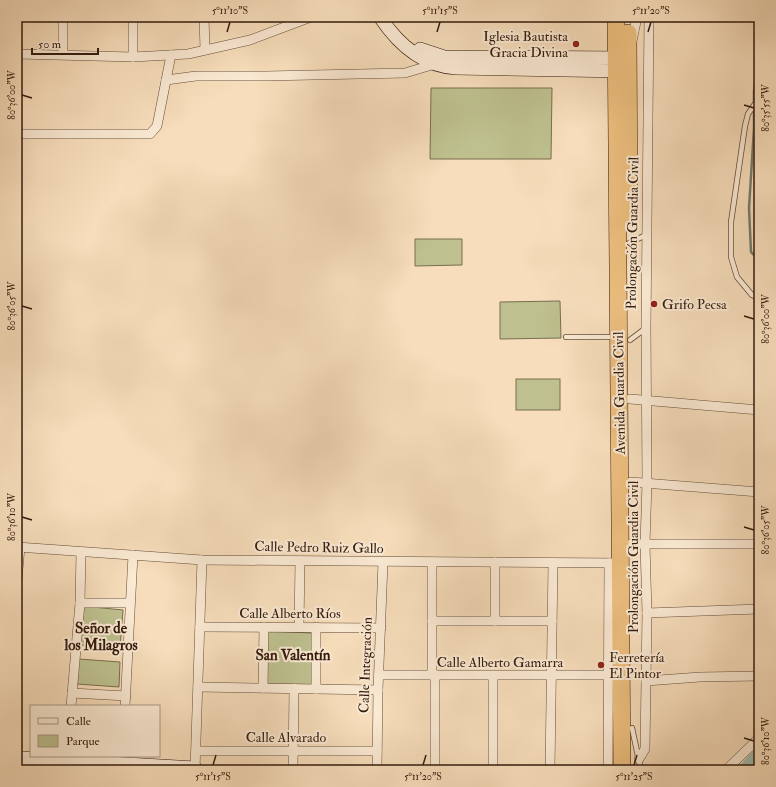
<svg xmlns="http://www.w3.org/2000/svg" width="776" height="787" viewBox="0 0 776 787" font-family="'IM FELL Double Pica',serif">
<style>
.green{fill:#bec08f;stroke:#786e4e}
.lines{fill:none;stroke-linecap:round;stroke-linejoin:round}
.stream{stroke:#737b6f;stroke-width:2.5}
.canal{stroke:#9dbbb1;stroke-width:9}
.lane-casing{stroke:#644c38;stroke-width:6}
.street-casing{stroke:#644c38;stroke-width:10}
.secondary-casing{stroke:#331b0d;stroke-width:14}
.highway-casing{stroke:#331b0d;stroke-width:18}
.lane{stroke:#fae9d3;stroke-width:4.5}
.street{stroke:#fae9d3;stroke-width:9}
.secondary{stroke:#fae9d3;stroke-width:13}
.highway{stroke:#ecbe7e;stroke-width:17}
.ticks{fill:none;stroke:#331b0d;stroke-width:1.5}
.poi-dot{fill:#8f2418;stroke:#fae9d3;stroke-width:1.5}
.labels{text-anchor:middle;stroke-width:4;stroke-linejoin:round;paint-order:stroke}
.poi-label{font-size:14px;fill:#331b0d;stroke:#fae9d3;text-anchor:start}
.street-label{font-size:14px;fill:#331b0d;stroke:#fae9d3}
.neighbourhood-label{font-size:15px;font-weight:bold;fill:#331b0d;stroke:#fae9d3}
.neatline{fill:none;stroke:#331b0d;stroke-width:1.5}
.ticks-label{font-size:10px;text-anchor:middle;fill:#331b0d}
</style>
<rect width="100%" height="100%" fill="#f7ddbb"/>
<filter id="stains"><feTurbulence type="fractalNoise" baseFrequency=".005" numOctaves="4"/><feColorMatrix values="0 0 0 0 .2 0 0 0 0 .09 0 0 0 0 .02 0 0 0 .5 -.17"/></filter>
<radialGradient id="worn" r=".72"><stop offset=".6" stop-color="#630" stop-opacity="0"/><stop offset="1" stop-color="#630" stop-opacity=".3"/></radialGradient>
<g class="green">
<polygon points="431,88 552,88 551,159 430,159"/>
<polygon points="415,239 462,239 462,265 415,266"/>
<polygon points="560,301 561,338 500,339 500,302"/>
<rect x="516" y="379" width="44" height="31"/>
<polygon points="82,606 123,610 120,648 79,645"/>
<polygon points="267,631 312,633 312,685 266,684"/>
<polygon points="79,659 120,662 119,687 77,684"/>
</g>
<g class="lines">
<polyline class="stream" points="759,55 754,91 754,128 749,208 751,252 759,260"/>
<polyline class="canal" points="742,770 759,751"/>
<defs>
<g id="lane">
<polyline points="759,98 748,114 745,126 731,222 731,257 737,277 752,295 759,298"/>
<polyline points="629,243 646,235"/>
<polyline points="566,337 615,337"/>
<polyline points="630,340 646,328"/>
<polyline points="632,728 641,770"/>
</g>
<g id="street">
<polyline points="63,17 63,54"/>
<polyline points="133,17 133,57"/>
<polyline points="204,17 205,50"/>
<polyline points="632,41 637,17"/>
<polyline points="17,54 133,57 188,54 250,40 311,17"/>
<polyline points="166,80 196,76 266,76 405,73 435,64 436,63"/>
<polyline points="17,134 150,134 157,126 171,55"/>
<polyline points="630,399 759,410"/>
<polyline points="631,482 759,492"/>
<polyline points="631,544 759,544"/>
<polyline points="17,547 202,560 621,563"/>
<polyline points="495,562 495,621"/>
<polyline points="17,581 20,547"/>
<polyline points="80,603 130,603"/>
<polyline points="647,613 759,609"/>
<polyline points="432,621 552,621"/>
<polyline points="200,627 381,628"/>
<polyline points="299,627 300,561"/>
<polyline points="379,675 621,675"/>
<polyline points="432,675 432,562"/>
<polyline points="435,675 435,770"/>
<polyline points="646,681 700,677 759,676"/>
<polyline points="198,687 378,690"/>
<polyline points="263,688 264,627"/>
<polyline points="316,689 316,627"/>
<polyline points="72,693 126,696"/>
<polyline points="71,706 80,603 81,552"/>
<polyline points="125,706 133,555"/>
<polyline points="196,751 377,751"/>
<polyline points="18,755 23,758 25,770"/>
<polyline points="639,759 645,749 647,613 645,544 647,483 646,328 649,17"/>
<polyline points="195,770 202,560"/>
<polyline points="293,770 294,688"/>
<polyline points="377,770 378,690 383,562"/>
<polyline points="493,770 493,676"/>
<polyline points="550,770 553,563"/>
<polyline points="608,770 609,563"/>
<polyline points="726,770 759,738"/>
</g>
<g id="secondary">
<path d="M380,17C398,44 422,66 456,68L625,71"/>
<polyline points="420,49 444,57 625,58"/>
<polyline points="17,759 23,758 195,768"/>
</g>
<g id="highway">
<polyline points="616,17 622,770"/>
<polyline points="628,33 629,213"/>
</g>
</defs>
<use href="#lane" class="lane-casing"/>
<use href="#street" class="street-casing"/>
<use href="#secondary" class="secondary-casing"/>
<use href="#highway" class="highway-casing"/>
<use href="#lane" class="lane"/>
<use href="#street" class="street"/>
<use href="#secondary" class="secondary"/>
<use href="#highway" class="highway"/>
</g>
<path class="ticks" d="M227,32L230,22M437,32L440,22M648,32L651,22M22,95L32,98M744,105L754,108M22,306L32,309M744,316L754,319M22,517L32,520M744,527L754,530M744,738L754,741M213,765L216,755M423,765L426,755M634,765L637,755"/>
<g class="poi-dot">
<circle cx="576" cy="44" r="4"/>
<circle cx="654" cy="304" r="4"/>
<circle cx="601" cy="665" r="4"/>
</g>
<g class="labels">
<g class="poi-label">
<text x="568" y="41" text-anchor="end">Iglesia Bautista<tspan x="568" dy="16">Gracia Divina</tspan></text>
<text x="662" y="309">Grifo Pecsa</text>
<text x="609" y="662">Ferretería<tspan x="609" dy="16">El Pintor</tspan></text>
</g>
<g class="street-label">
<text transform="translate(632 233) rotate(-89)" y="5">Prolongación Guardia Civil</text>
<text transform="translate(619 393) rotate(-91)" y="5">Avenida Guardia Civil</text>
<text transform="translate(319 547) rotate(1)" y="5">Calle Pedro Ruiz Gallo</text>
<text transform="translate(633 557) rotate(-90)" y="5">Prolongación Guardia Civil</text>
<text x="290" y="618">Calle Alberto Ríos</text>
<text x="500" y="667">Calle Alberto Gamarra</text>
<text transform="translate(365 665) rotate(-88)" y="5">Calle Integración</text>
<text x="286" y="742">Calle Alvarado</text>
</g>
<g class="neighbourhood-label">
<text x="101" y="633">Señor de<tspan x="101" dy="17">los Milagros</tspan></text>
<text x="293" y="660">San Valentín</text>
</g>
</g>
<rect width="776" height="787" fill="none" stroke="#f7ddbb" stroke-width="44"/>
<rect x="30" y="705" width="130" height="52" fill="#fae9d3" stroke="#aa9784"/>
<rect x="38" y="718" width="20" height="6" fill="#fae9d3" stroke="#aa9784"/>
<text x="66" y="725" font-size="12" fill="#331b0d">Calle</text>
<rect x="38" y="735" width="20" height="12" fill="#bec08f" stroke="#aa9784"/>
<text x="66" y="745" font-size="12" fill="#331b0d">Parque</text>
<path d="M32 48v6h66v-6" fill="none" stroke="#331b0d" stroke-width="2"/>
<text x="38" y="48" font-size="12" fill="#331b0d" stroke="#fae9d3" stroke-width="3" paint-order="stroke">50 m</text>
<rect x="22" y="22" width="732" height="743" class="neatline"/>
<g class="ticks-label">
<text x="230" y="14">5°11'10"S</text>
<text x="440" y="14">5°11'15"S</text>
<text x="651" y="14">5°11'20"S</text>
<text transform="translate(11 95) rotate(-90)" y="4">80°36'00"W</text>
<text transform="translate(765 108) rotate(-90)" y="4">80°35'55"W</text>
<text transform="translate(11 306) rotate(-90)" y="4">80°36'05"W</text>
<text transform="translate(765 319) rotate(-90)" y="4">80°36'00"W</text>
<text transform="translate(11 517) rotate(-90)" y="4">80°36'10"W</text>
<text transform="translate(765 530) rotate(-90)" y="4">80°36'05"W</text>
<text transform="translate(765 741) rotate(-90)" y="4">80°36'10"W</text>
<text x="213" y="780">5°11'15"S</text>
<text x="423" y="780">5°11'20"S</text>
<text x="634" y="780">5°11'25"S</text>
</g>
<rect width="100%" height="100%" filter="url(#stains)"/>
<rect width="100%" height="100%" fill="url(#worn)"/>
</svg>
